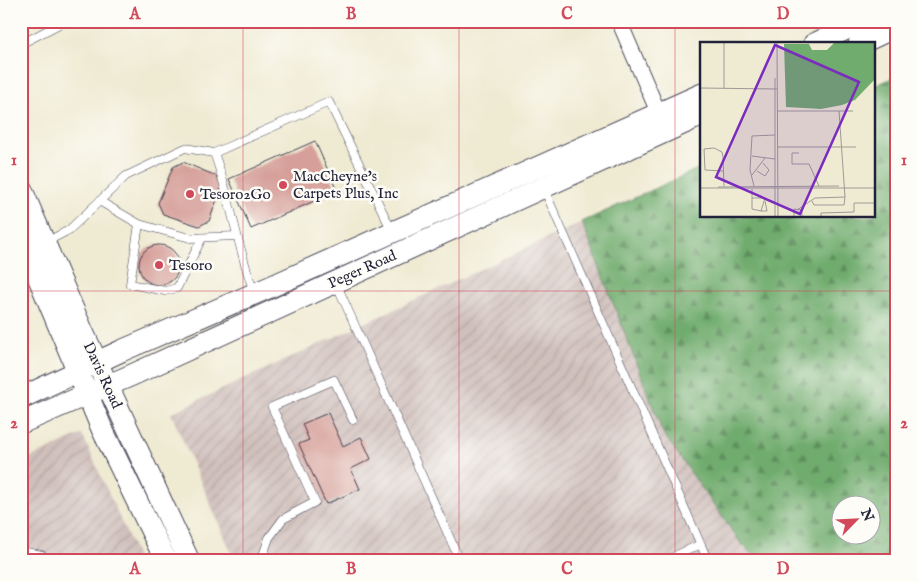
<svg xmlns="http://www.w3.org/2000/svg" width="918" height="582" viewBox="0 0 918 582" font-family="'IM FELL English',serif">
<style>
.industrial{fill:url(#industrial-furrows)}
.forest{fill:url(#forest-firs);stroke:#496754;fill-rule:evenodd}
.building{fill:#d69f99}
.lines{fill:none;stroke-linecap:round;stroke-linejoin:round}
.lane-casing{stroke:#414052;stroke-width:9}
.street-casing{stroke:#414052;stroke-width:17}
.secondary-casing{stroke:#414052;stroke-width:23}
.lane{stroke:#fff;stroke-width:8}
.street{stroke:#fff;stroke-width:15}
.secondary{stroke:#fff;stroke-width:21}
.grid{fill:none;stroke:#d1495b;stroke-width:1;stroke-opacity:0.55}
.poi-dot{fill:#d1495b;stroke:#fdfcf7;stroke-width:2}
.labels{text-anchor:middle;stroke-width:5;stroke-linejoin:round;paint-order:stroke}
.poi-label{font-size:15px;fill:#22223b;stroke:#fdfcf7;text-anchor:start}
.street-label{font-size:15px;fill:#22223b;stroke:#fdfcf7}
.inset-road{fill:none;stroke:#9d9a96;stroke-width:1}
.view{fill:#7b2cbf;fill-opacity:0.15;stroke:#7b2cbf;stroke-width:2.5}
.inset-edge{fill:none;stroke:#22223b;stroke-width:2.5}
.neatline{fill:none;stroke:#d1495b;stroke-width:2}
.grid-label{font-size:16px;text-anchor:middle;font-weight:bold;fill:#d1495b}
</style>
<defs>
<pattern id="industrial-furrows" width="10" height="10" patternUnits="userSpaceOnUse" patternTransform="scale(1.25)"><rect width="10" height="10" fill="#d0c0bc"/><path d="M-1 1l2-2M0 10L10 0M9 11l2-2" fill="none" stroke="#b2a5a2"/></pattern>
<pattern id="forest-firs" width="22" height="20" patternUnits="userSpaceOnUse" patternTransform="scale(1.25)"><rect width="22" height="20" fill="#70ac6d"/><path d="M5 1l3.5 6h-7zM16 11l3.5 6h-7z" fill="#5c8c5b"/></pattern>
</defs>
<rect width="100%" height="100%" fill="#fdfcf7"/>
<filter id="ink" filterUnits="userSpaceOnUse"><feTurbulence type="fractalNoise" baseFrequency=".02" numOctaves="2"/><feDisplacementMap in="SourceGraphic" scale="10" xChannelSelector="R" yChannelSelector="G"/><feConvolveMatrix kernelMatrix="1 2 1 2 8 2 1 2 1" color-interpolation-filters="sRGB"/></filter>
<filter id="wash" filterUnits="userSpaceOnUse"><feTurbulence type="fractalNoise" baseFrequency=".0096" numOctaves="4" result="noise"/><feDisplacementMap in="SourceGraphic" scale="20" xChannelSelector="R" yChannelSelector="G"/><feGaussianBlur stdDeviation="1.12" result="paint"/><feColorMatrix in="noise" values="0 0 0 0 0 0 0 0 0 0 0 0 0 0 0 0 0 1.4 0 .05"/><feComposite in="paint" operator="in"/></filter>
<g filter="url(#wash)">
<rect width="100%" height="100%" fill="#efead2"/>
<g class="industrial">
<polygon points="582,222 663,433 740,542 759,561 235,561 171,413"/>
<polygon points="82,434 139,561 21,561 21,462"/>
</g>
<path class="forest" d="M897,76V561H759L740,542L663,433L582,222L702,167V216H874V86ZM840,504H870V534H840Z"/>
<g id="blocks">
<g class="building">
<polygon points="315,141 337,191 251,229 229,179"/>
<polygon points="183,162 216,176 222,186 209,221 199,226 163,214 158,203 173,167"/>
<circle cx="159" cy="265" r="20"/>
<polygon points="328,413 343,446 361,437 371,459 351,469 360,489 326,504 299,444 309,440 302,424"/>
</g>
</g>
</g>
<g filter="url(#ink)">
<use href="#blocks" fill-opacity="0" stroke="#414052" stroke-width="1"/>
<g class="lines">
<defs>
<g id="lane">
<polyline points="21,44 65,21"/>
<path d="M214,153C231,199 237,246 254,292"/>
<polyline points="544,189 708,561"/>
<polyline points="101,202 139,224 190,238 236,236"/>
<polyline points="139,224 130,284 165,291 177,288 202,238"/>
<polyline points="46,242 69,230 126,176 185,148 214,153 329,102 392,231"/>
<polyline points="336,283 460,561"/>
<polyline points="21,551 42,555 48,561"/>
<polyline points="21,558 22,561"/>
<polyline points="261,561 269,538 283,519 315,502 272,407 334,380 353,420"/>
<polyline points="664,561 701,544"/>
</g>
<polyline id="street" points="619,21 662,121"/>
<g id="secondary">
<polyline points="814,44 864,21"/>
<polyline points="859,44 897,26"/>
<polyline points="21,188 82,330 189,561"/>
<polyline points="21,236 102,429 166,561"/>
<polyline points="21,398 121,351 270,287 702,94"/>
<polyline points="21,423 132,375 702,115"/>
</g>
</defs>
<use href="#lane" class="lane-casing"/>
<use href="#street" class="street-casing"/>
<use href="#secondary" class="secondary-casing"/>
<use href="#lane" class="lane"/>
<use href="#street" class="street"/>
<use href="#secondary" class="secondary"/>
</g>
</g>
<path class="grid" d="M243,21V561M459,21V561M675,21V561M21,291H897"/>
<g class="poi-dot">
<circle cx="283" cy="185" r="5"/>
<circle cx="190" cy="194" r="5"/>
<circle cx="159" cy="265" r="5"/>
</g>
<g class="labels">
<g class="poi-label">
<text x="293" y="181">MacCheyne's<tspan x="293" dy="17">Carpets Plus, Inc</tspan></text>
<text x="200" y="199">Tesoro2Go</text>
<text x="169" y="270">Tesoro</text>
</g>
<g class="street-label">
<text transform="translate(362 269) rotate(-24)" y="5">Peger Road</text>
<text transform="translate(103 375) rotate(65)" y="5">Davis Road</text>
</g>
</g>
<g transform="translate(700 42)">
<rect width="175" height="175" fill="#efead2"/>
<path d="M135,0H175V37L155,58L142,63L121,67L86,65L84,2H109L112,8H127Z" fill="#70ac6d"/>
<path class="inset-road" d="M77,0L78,175M0,46L77,47M24,46V0M78,69H153M139,69L145,155M78,105H156M99,111H92V122H109L119,144M52,114L75,117M23,129L5,128L4,107L14,106L22,110L23,115L24,144M57,129L65,134L69,128L63,121M52,133L65,116M54,144L50,128L52,94L75,93M18,145L139,144M0,146H175M52,156H65L61,169L52,167V147M97,168L115,156L145,155L144,163H114L112,159M61,169H67L65,159M75,175V36M94,175V167L102,168V175M121,175V171L154,170V161H175"/>
<path class="view" d="M75,3L159,40L100,172L16,135Z"/>
<rect width="175" height="175" class="inset-edge"/>
</g>
<rect width="918" height="582" fill="none" stroke="#fdfcf7" stroke-width="55"/>
<g transform="translate(856 520) rotate(66)"><circle r="24" fill="#fdfcf7" stroke="#a5a5ac"/>
<path d="M0-4L9 19L0 12L-9 19Z" fill="#d1495b"/>
<text y="-8" font-size="14" font-weight="bold" text-anchor="middle" fill="#22223b">N</text>
</g>
<rect x="28" y="28" width="862" height="526" class="neatline"/>
<g class="grid-label">
<text x="135" y="19">A</text>
<text x="351" y="19">B</text>
<text x="567" y="19">C</text>
<text x="783" y="19">D</text>
<text x="14" y="165">1</text>
<text x="904" y="165">1</text>
<text x="14" y="428">2</text>
<text x="904" y="428">2</text>
<text x="135" y="574">A</text>
<text x="351" y="574">B</text>
<text x="567" y="574">C</text>
<text x="783" y="574">D</text>
</g>
</svg>
